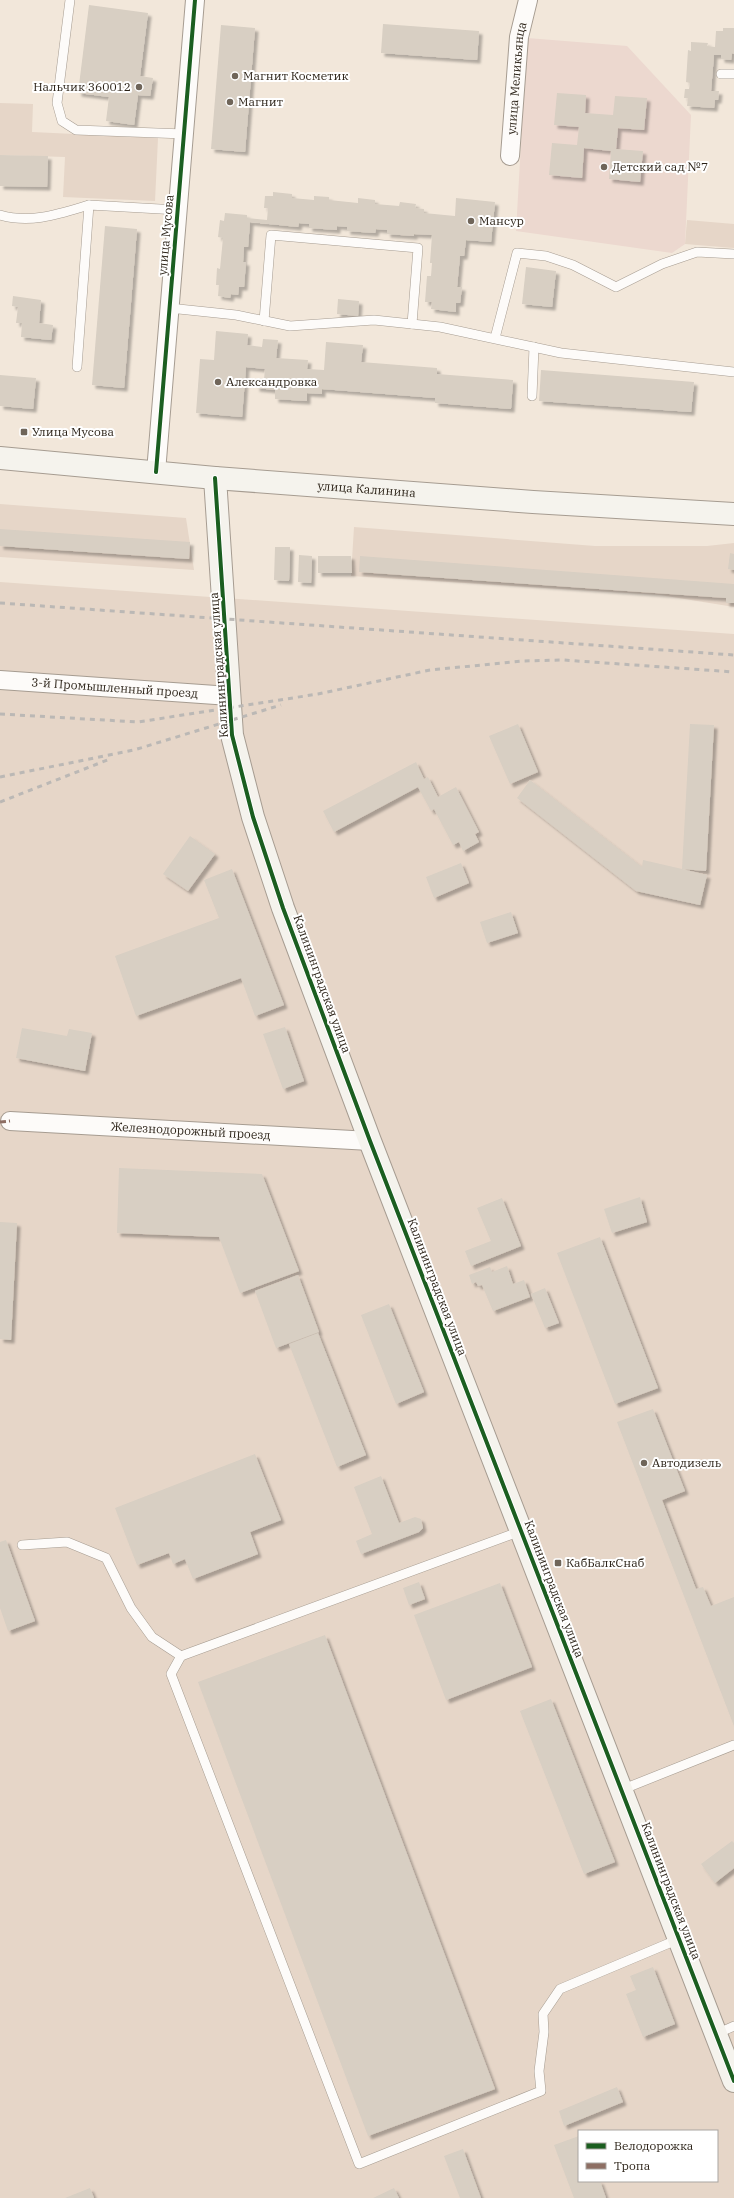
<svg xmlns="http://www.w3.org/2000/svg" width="734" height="2198" viewBox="0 0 734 2198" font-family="'IBM Plex Serif',serif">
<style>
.industrial{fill:#e6d6c8;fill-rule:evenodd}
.education{fill:#ecd8cf}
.building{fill:#d8cfc3;filter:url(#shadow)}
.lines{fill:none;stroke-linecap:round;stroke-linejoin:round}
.lane-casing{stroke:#a69c91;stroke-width:10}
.street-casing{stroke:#a69c91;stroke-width:20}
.secondary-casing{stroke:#a69c91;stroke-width:24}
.lane{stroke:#fdfbf9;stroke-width:9}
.street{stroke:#fdfbf9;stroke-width:18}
.secondary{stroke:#f5f3ed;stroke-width:22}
.rail{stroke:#bbb8b5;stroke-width:3;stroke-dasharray:5 5;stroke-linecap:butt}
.quiet{stroke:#8d6e63;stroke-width:3;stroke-dasharray:6 3;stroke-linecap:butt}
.cycleway-casing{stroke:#fff;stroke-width:6}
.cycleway{stroke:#1b5e20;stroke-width:4}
.poi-dot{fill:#6f6559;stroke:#fff;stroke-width:1.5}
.labels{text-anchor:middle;stroke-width:4;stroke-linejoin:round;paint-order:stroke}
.poi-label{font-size:12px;fill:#281f14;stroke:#fff;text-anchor:start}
.street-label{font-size:12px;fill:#281f14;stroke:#fff}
</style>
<defs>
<filter id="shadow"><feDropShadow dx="3.5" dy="3.5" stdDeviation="1" flood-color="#0004"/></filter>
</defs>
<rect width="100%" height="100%" fill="#f2e7da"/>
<g class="industrial">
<polygon points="0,103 33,104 32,132 158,138 155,201 63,197 65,157 0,155"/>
<polygon points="687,220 734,224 734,248 685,244"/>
<polygon points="0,504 186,518 194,570 0,557"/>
<polygon points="354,527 595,546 707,546 734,543 734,607 660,595 351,576"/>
<path d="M0,582L734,634V2198H0ZM579,2131H717V2181H579Z"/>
</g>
<polygon class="education" points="527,38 627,46 691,115 685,244 672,253 516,231"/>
<g class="building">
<polygon points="89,5 148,13 140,76 153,78 150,96 138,95 134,125 106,121 109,97 78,93"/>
<polygon points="383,24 479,31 477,60 381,53"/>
<polygon points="221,25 255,28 245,152 211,149"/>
<polygon points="723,28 734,28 734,54 732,53 731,60 721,59 721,55 714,55 711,91 719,91 718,100 715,100 714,108 687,106 688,98 684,98 685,89 689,89 690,83 686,82 688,50 691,51 691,42 708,43 707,46 715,47 716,31 723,31"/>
<polygon points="557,93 586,95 585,113 613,115 615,96 647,98 644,130 618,128 616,149 643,151 640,182 609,179 611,151 584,148 582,178 549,175 552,143 577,145 579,127 554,125"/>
<polygon points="0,155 48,156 47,187 0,186"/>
<polygon points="273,192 292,194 292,198 314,200 314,196 329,197 329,200 358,203 358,198 375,200 375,204 399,206 400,202 416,204 415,208 424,209 424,213 455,216 456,198 495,202 491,242 466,240 464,256 460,256 457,287 462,287 460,303 456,303 456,312 431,309 432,302 425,302 427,276 431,276 432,263 430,263 432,235 414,234 414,236 387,234 387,230 376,229 375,233 347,231 347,227 337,226 337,230 309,228 309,224 299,223 298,227 250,222 248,247 244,247 243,262 246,262 244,287 239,287 238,295 231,294 230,298 218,296 219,285 216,285 217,268 220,269 223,238 218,237 220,220 224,221 225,213 247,215 247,218 267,220 268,208 264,208 265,196 273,196"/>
<polygon points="105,226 137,229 124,388 92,385"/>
<polygon points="526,267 556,271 552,307 522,304"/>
<polygon points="13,296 41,300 39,323 53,325 51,340 21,337 22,323 16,323 18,307 12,306"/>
<polygon points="338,299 359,301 358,316 337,314"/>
<polygon points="216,331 248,334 247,345 262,347 263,339 278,340 276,358 308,360 307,369 324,370 326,342 363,345 361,362 437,368 437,374 513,380 511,409 435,403 435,398 322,389 322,394 307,393 307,401 275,399 275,390 256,388 257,378 264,379 265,369 246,367 242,417 196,413 200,359 214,360"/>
<polygon points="541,370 694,382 691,412 539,401"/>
<polygon points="0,375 36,378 33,409 0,406"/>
<polygon points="0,529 190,542 189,559 0,546"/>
<polygon points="275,547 290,547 289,581 274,580"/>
<polygon points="730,553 734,554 734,570 728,569"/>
<polygon points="299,555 312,556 311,583 298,582"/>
<polygon points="318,556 351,556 352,573 318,573"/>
<polygon points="360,556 734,584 734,603 726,603 726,598 359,572"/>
<polygon points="518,724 538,772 510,784 489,736"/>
<polygon points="690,724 714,725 706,871 682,869 707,875 700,905 636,891 517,798 530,780 642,867 643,860 682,869"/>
<polygon points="416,762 424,779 428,777 438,797 456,787 479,832 475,834 479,842 463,851 459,842 453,845 434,809 431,811 418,787 334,832 323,811"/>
<polygon points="190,836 215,854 188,891 163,874"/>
<polygon points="461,863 469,883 434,898 426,877"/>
<polygon points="232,869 284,1005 255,1016 241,978 136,1016 115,956 219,918 204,880"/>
<polygon points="511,912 518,933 487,943 480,922"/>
<polygon points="285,1027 304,1081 283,1089 263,1034"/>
<polygon points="22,1028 67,1036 69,1029 92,1033 85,1071 16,1058"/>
<polygon points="119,1168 262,1174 299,1271 240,1293 219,1237 117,1233"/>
<polygon points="640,1197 647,1222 612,1233 604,1209"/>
<polygon points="502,1198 521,1246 471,1266 465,1251 491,1241 477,1208"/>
<polygon points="0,1222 17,1223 11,1340 0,1339"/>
<polygon points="600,1237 658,1388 615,1404 557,1253"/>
<polygon points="507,1266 513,1284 524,1280 530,1297 493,1311 482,1285 478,1286 476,1282 472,1284 469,1275 490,1267 492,1272"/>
<polygon points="298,1275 319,1332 276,1348 255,1291"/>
<polygon points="545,1288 559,1323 545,1328 531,1294"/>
<polygon points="389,1304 424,1392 396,1404 361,1315"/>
<polygon points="318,1333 366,1455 337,1467 289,1344"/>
<polygon points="653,1409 685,1491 662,1500 696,1589 703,1587 711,1606 734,1597 734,1726 617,1422"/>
<polygon points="255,1454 281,1520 250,1532 258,1554 193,1579 185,1559 173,1564 169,1553 137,1565 115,1508"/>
<polygon points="381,1476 399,1523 415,1517 421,1519 423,1528 419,1532 361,1554 356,1541 372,1534 354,1487"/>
<polygon points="6,1540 35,1621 8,1631 0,1608 0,1542"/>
<polygon points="419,1582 425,1599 409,1605 403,1588"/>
<polygon points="500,1583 532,1667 446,1700 414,1615"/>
<polygon points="325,1635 495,2089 368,2136 198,1682"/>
<polygon points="551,1699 615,1862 584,1874 520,1711"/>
<polygon points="732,1841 734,1843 734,1868 715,1883 701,1864"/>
<polygon points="653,1967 675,2024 643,2037 626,1994 636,1990 630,1976"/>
<polygon points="617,2087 623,2102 564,2126 559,2111"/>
<polygon points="579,2136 579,2181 600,2181 606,2198 574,2198 554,2145"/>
<polygon points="463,2149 481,2198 460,2198 444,2156"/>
<polygon points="90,2188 94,2198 65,2198"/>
<polygon points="394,2188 399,2198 373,2198"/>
</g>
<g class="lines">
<defs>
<g id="lane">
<polyline points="70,0 57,103 62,121 76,130 185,134"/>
<polyline points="721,74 734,74"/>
<path d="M0,215C31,224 59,214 89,205"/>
<polyline points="169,308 236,315 290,326 374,320 440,327 561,353 734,372"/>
<polyline points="264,321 271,235 418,248 412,324"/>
<polyline points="495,338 517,253 546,256 573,265 616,287 662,264 697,252 734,254"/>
<polyline points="77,367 89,205 178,210"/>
<polyline points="532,396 534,347"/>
<polyline points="22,1545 67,1542 106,1558 131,1608 152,1637 181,1656 171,1674 359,2164 541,2091 539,2071 544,2032 543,2014 560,1989 679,1939"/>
<polyline points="181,1656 521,1531"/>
<polyline points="621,1790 734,1745"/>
<polyline points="716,2034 734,2026"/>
</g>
<g id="street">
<path id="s1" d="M510,156L519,37L528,0"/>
<polyline points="156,472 195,0"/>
<path id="s2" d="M0,680L230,696"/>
<path id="s3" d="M10,1121L370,1141"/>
</g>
<g id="secondary">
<path id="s4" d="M0,458L215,478L533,502L734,514"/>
<polyline points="215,478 232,735 253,817 283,908 370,1141 734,2081"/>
</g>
</defs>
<use href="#lane" class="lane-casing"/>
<use href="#street" class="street-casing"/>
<use href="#secondary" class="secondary-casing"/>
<use href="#lane" class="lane"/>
<use href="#street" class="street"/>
<use href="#secondary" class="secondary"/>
<g class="rail">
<polyline points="0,603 734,655"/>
<polyline points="0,714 138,722 318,694 430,670 523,661 563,660 734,672"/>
<polyline points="0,777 134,750 281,705"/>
<polyline points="0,802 110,759"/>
</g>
<polyline class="quiet" points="0,1122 10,1121"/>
<defs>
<g id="cycleway">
<polyline points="156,472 195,0"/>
<polyline points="215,478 232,735 253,817 283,908 370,1141 734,2081"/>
</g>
</defs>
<use href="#cycleway" class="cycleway-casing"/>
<use href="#cycleway" class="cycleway"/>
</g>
<g class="poi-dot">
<circle cx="235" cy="76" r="4"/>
<circle cx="139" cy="87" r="4"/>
<circle cx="230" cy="102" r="4"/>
<circle cx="604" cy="167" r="4"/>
<circle cx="471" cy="221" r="4"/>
<circle cx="218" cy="382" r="4"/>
<rect x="20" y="428" width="8" height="8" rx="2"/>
<circle cx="644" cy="1463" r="4"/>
<rect x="554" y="1559" width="8" height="8" rx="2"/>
</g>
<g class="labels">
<g class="poi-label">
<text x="243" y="80">Магнит Косметик</text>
<text x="131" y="91" text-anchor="end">Нальчик 360012</text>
<text x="238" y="106">Магнит</text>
<text x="612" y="171">Детский сад №7</text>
<text x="479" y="225">Мансур</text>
<text x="226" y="386">Александровка</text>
<text x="32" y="436">Улица Мусова</text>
<text x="652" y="1467">Автодизель</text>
<text x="566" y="1567">КабБалкСнаб</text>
</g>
<g class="street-label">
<text dy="4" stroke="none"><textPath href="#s1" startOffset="78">улица Меликьянца</textPath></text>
<text transform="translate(166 235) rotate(-85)" y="4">улица Мусова</text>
<text dy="4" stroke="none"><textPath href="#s4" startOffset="368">улица Калинина</textPath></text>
<text transform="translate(219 665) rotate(-94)" y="4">Калининградская улица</text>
<text dy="4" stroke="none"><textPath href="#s2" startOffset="115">3-й Промышленный проезд</textPath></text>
<text transform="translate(322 984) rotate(70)" y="4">Калининградская улица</text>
<text dy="4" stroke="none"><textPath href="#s3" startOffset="181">Железнодорожный проезд</textPath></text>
<text transform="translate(437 1287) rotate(69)" y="4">Калининградская улица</text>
<text transform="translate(554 1589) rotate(69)" y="4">Калининградская улица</text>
<text transform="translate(671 1891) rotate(69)" y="4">Калининградская улица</text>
</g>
</g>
<rect x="578" y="2130" width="140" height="52" fill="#ffffff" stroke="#a9a5a1"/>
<rect x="586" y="2143" width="20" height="6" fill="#1b5e20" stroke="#a9a5a1"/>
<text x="614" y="2150" font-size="12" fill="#281f14">Велодорожка</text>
<rect x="586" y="2163" width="20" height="6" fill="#8d6e63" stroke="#a9a5a1"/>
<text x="614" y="2170" font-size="12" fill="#281f14">Тропа</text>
</svg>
